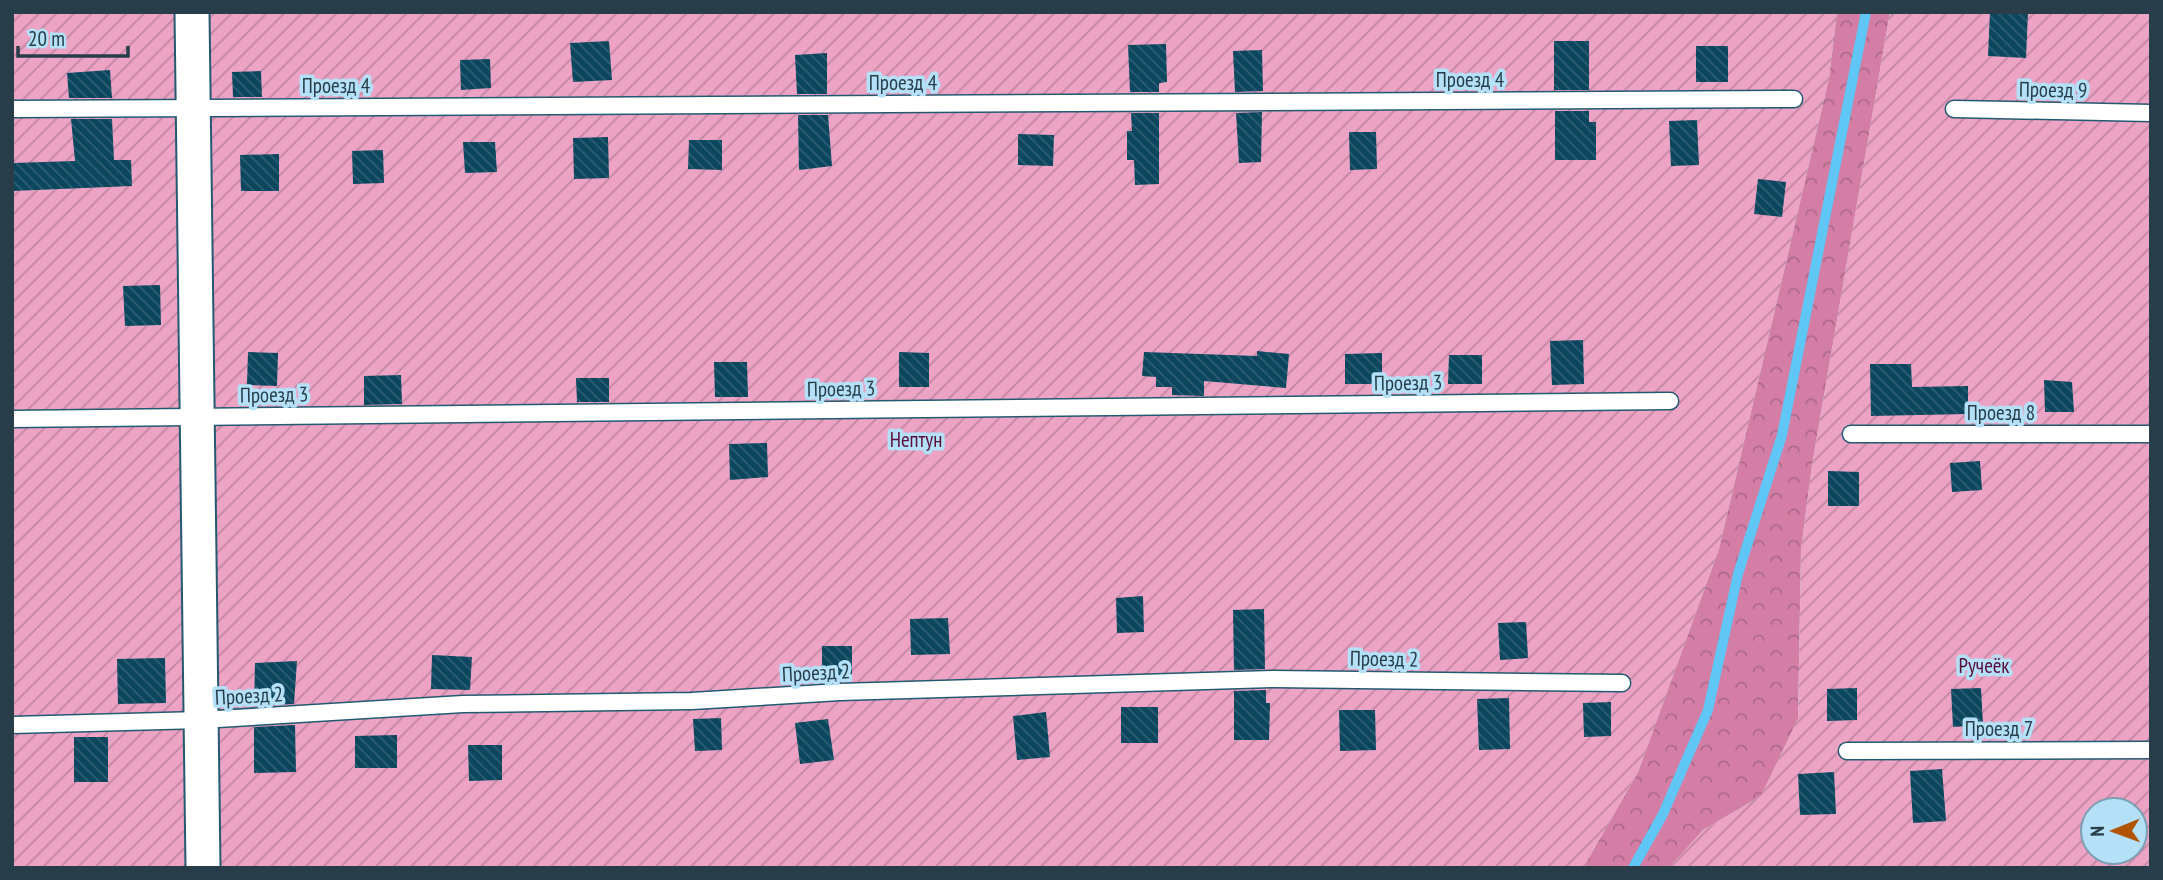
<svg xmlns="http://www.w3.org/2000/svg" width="2163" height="880" viewBox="0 0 2163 880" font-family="'PT Sans Narrow',sans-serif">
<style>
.forest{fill:url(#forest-crowns)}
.garden{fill:url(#garden-furrows);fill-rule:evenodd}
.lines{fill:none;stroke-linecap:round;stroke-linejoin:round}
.stream{stroke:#60c6f5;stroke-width:10}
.building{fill:url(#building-back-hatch)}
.service-casing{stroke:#235a72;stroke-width:19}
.minor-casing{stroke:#235a72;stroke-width:37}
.service{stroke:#fff;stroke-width:16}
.minor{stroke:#fff;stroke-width:33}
.labels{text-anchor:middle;stroke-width:7;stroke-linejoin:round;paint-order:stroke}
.street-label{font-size:21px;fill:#273e4a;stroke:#b4e0f8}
.park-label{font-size:21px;fill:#5a0d39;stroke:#b4e0f8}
</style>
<defs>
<pattern id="forest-crowns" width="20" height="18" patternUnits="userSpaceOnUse" patternTransform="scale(1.75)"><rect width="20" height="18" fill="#d47ea6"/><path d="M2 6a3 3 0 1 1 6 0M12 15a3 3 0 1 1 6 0" fill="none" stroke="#ac6989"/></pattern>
<pattern id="garden-furrows" width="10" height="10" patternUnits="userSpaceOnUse" patternTransform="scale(1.75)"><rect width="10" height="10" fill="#eda3c4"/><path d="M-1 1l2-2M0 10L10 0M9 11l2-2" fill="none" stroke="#c086a1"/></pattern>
<pattern id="building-back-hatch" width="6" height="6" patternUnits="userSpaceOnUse" patternTransform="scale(1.75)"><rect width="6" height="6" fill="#0a465e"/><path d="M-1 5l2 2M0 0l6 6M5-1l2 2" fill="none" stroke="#2e5f73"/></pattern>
</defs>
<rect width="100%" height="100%" fill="#b4e0f8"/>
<polygon class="forest" points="1837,12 1890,12 1812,465 1801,550 1798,719 1761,796 1703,830 1669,868 1583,868 1638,772 1719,549 1829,78"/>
<g class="garden">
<polygon points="12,12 1837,12 1829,78 1719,549 1638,772 1583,868 12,868"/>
<path d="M1890,12H2151V868H1669L1703,830L1761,796L1798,719L1801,550L1812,465ZM2093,810H2135V852H2093Z"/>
</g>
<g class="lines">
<polyline class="stream" points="1633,868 1663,814 1708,710 1738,574 1782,435 1866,12"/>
</g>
<g class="building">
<polygon points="1990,12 2028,12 2026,58 1988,56"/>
<polygon points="609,41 612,80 573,82 570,43"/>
<rect x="1554" y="41" width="35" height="49"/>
<polygon points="1166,44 1167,82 1159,83 1159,92 1130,92 1128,45"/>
<rect x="1696" y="46" width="32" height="36"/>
<polygon points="1262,50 1263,91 1235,92 1233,51"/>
<polygon points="827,53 827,94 797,94 795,55"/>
<polygon points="490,59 491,88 461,90 460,60"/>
<polygon points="110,70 112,98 69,98 67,73"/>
<polygon points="261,71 262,97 233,97 232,72"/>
<polygon points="1555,111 1589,111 1589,122 1596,122 1596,160 1555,160"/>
<polygon points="1262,112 1261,162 1239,163 1236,113"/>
<polygon points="1131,113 1159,113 1159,184 1135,185 1134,160 1127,160 1127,131 1132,131"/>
<polygon points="798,115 828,115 832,166 799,170"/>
<polygon points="71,119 112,119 114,160 131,160 132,186 12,191 12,163 75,161"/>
<polygon points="1697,120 1699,165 1671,166 1669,121"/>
<polygon points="1349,132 1376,132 1377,169 1350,170"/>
<polygon points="1018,134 1054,135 1053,166 1018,165"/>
<polygon points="608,137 609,178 574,179 573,138"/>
<polygon points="689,140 722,140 722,170 688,169"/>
<polygon points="463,142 495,142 497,172 465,173"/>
<polygon points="383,150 384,183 353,184 352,151"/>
<polygon points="279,154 279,191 241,191 240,155"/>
<polygon points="1758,179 1786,182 1782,217 1754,214"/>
<polygon points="160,285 161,325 125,326 123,286"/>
<polygon points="1583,340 1584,384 1552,385 1550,341"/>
<polygon points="1257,351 1289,354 1286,388 1204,381 1204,396 1172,395 1172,387 1156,387 1156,377 1142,376 1144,352 1257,356"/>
<polygon points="248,352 278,353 277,386 247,385"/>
<polygon points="899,352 929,353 929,387 899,387"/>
<polygon points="1382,353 1382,384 1345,384 1345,354"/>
<polygon points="1449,355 1482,355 1482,384 1448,384"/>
<polygon points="714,362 747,362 748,397 715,397"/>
<polygon points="1870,364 1911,364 1912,387 1968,386 1968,414 1871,416"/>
<polygon points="401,375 402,404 364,405 364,376"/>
<polygon points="576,378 609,378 609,402 577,402"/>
<polygon points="2044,380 2072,382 2074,412 2045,412"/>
<polygon points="767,443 768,477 730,480 729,444"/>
<polygon points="1980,461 1982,490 1952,492 1950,463"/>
<polygon points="1828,471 1859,472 1859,506 1828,506"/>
<polygon points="1143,596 1144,632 1117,633 1116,598"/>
<polygon points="1264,609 1265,669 1234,670 1233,610"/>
<polygon points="948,618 950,654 911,655 910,619"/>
<polygon points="1526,622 1528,658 1500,660 1498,623"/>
<polygon points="822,646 852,646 852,676 822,675"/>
<polygon points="432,655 472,657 470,690 431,689"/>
<polygon points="165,658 166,703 118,704 117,659"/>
<polygon points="297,661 294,704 254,706 255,663"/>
<polygon points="1857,688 1857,720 1827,721 1827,689"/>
<polygon points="1981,688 1983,725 1953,727 1951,689"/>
<polygon points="1266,690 1266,703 1270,703 1269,740 1234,740 1234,691"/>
<polygon points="1509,698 1510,749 1479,750 1477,699"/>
<polygon points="1611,702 1611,736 1584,737 1583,703"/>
<rect x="1121" y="707" width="37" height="36"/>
<polygon points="1339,710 1375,710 1376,750 1340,751"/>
<polygon points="1046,712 1050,757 1017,760 1013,716"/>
<polygon points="721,718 722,750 695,751 693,719"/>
<polygon points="828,719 834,760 800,764 795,723"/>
<polygon points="295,725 296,772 254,773 254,727"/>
<polygon points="397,735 397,768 355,768 355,736"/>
<rect x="74" y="737" width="34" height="45"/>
<polygon points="468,745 502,745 502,780 469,781"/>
<polygon points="1942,769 1946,821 1913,823 1910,771"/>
<polygon points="1834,772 1836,814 1800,815 1798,774"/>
</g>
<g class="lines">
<defs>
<g id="service">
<polyline points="12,109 1794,99"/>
<polyline points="1954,109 2151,113"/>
<polyline points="12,419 1670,401"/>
<polyline points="1851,434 2151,434"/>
<polyline points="12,725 201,720 463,704 692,701 840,692 1273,679 1622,683"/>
<polyline points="1847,751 2151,750"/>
</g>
<polyline id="minor" points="192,12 203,868"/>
</defs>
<use href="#service" class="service-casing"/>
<use href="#minor" class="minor-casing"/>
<use href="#service" class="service"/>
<use href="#minor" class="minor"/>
</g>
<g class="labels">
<g class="street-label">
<text x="1470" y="87">Проезд 4</text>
<text x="903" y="90">Проезд 4</text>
<text x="336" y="93">Проезд 4</text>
<text transform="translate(2053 90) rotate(1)" y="7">Проезд 9</text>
<text transform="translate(1408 383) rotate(-1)" y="7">Проезд 3</text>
<text transform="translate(841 389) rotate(-1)" y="7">Проезд 3</text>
<text transform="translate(274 395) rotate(-1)" y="7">Проезд 3</text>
<text x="2001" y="420">Проезд 8</text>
<text transform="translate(1384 659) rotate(1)" y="7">Проезд 2</text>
<text transform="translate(816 673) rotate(-3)" y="7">Проезд 2</text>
<text transform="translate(249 696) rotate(-3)" y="7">Проезд 2</text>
<text x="1999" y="736">Проезд 7</text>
</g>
<g class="park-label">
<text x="916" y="447">Нептун</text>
<text x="1984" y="673">Ручеёк</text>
</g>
</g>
<rect width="2163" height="880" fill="none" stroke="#273e4a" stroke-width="28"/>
<g transform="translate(2114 831) rotate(269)"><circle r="33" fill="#b4e0f8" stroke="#7c9fb2" stroke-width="2"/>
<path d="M0-5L12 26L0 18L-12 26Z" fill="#b15400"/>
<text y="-10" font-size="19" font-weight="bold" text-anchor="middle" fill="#273e4a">N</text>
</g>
<path d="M18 46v10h110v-10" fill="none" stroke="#273e4a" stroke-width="3.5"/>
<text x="28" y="46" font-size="21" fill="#273e4a" stroke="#b4e0f8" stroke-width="5" paint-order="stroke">20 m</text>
</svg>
